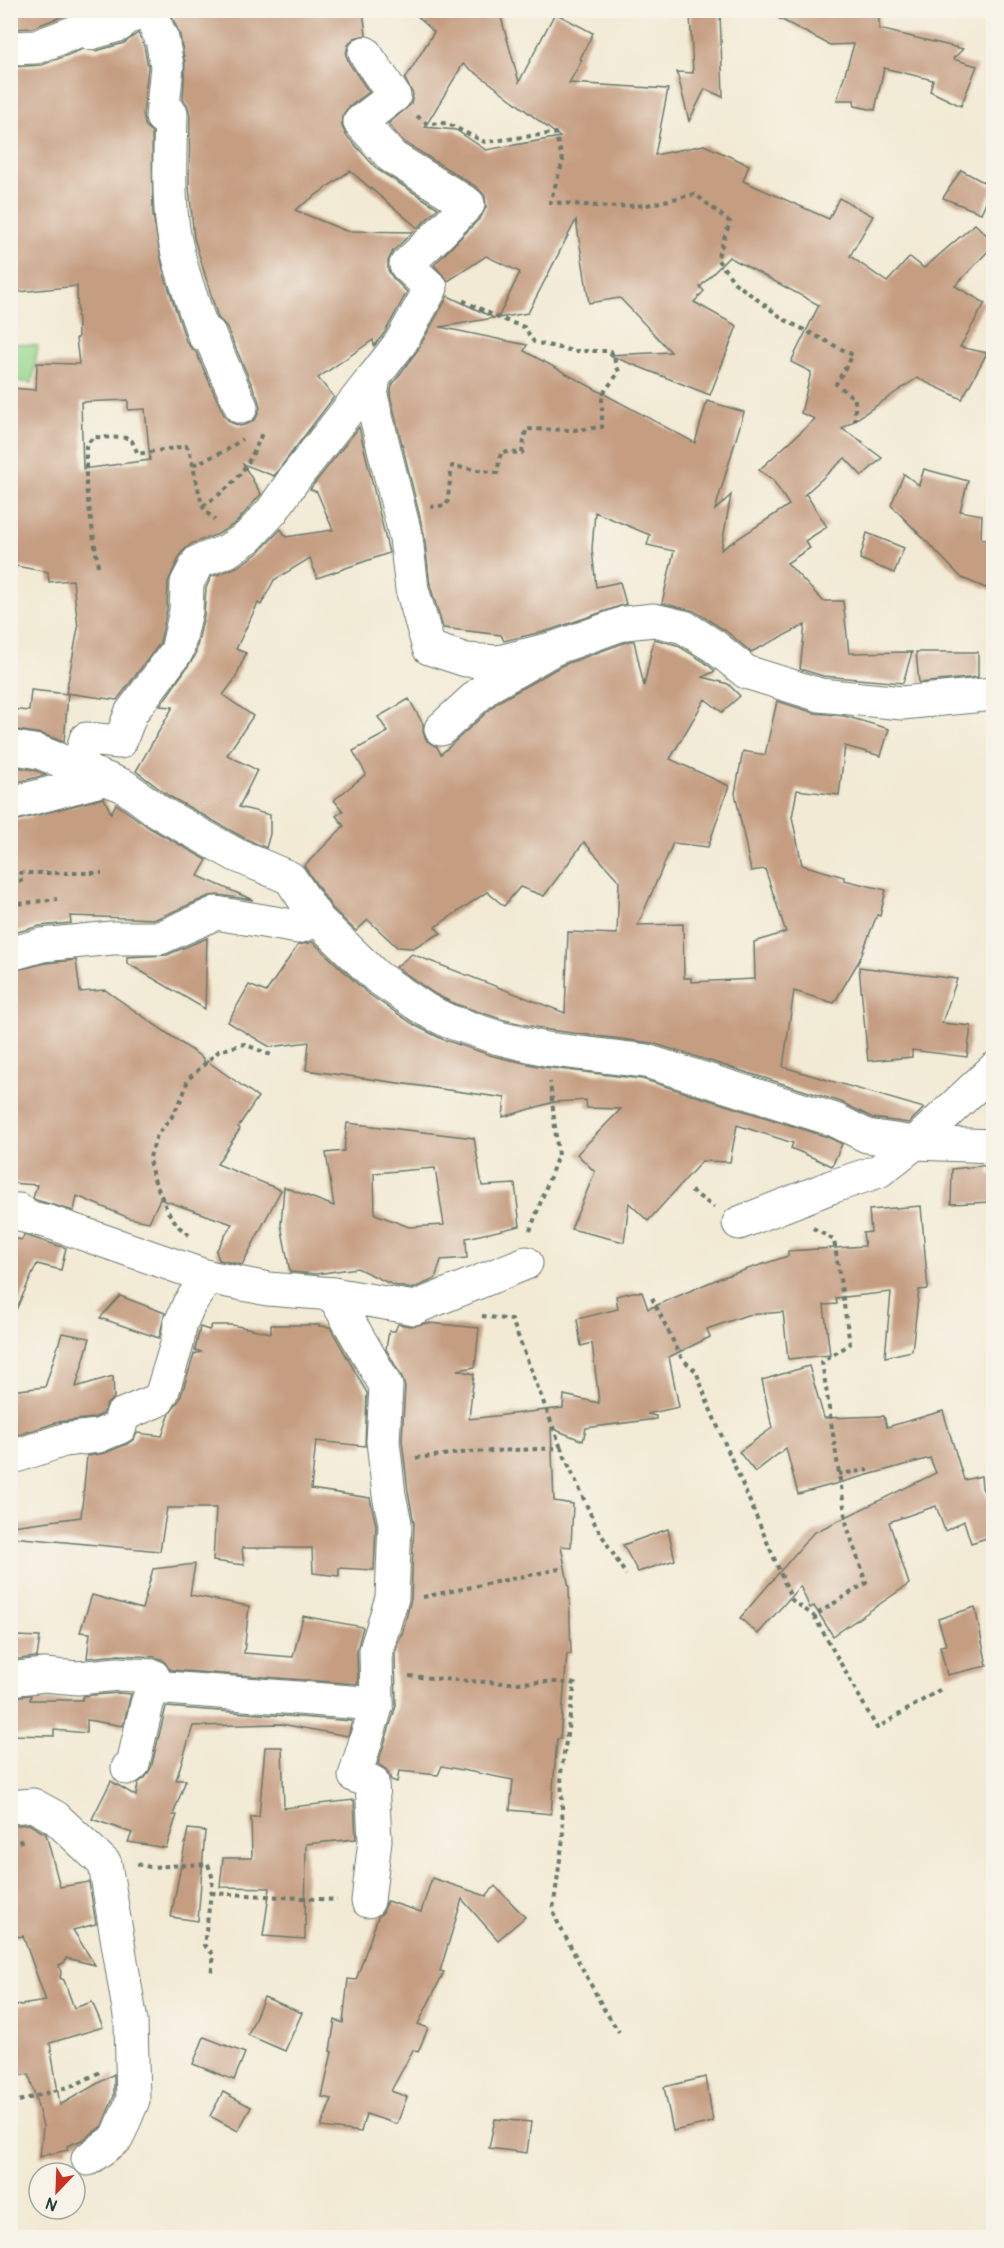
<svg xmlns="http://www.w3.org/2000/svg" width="1004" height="2248" viewBox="0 0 1004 2248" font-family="Pangolin,sans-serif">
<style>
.green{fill:#9ad98e;stroke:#5c8b61;stroke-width:1.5}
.building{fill:#c59d81;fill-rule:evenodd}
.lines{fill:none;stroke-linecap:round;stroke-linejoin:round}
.minor-casing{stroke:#697a6c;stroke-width:35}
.path{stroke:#697a6c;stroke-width:4;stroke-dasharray:4.5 4.5;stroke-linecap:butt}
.minor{stroke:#fff;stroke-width:33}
</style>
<rect width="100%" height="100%" fill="#f7f3e8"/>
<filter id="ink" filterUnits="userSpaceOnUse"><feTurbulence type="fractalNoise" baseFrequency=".0167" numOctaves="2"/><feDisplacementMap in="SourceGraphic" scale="12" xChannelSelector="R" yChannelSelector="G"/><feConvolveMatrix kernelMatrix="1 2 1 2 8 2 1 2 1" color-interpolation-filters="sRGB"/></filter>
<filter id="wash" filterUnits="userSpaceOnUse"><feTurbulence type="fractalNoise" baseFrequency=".008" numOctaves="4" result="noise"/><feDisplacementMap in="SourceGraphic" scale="24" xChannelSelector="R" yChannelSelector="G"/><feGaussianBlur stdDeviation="1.35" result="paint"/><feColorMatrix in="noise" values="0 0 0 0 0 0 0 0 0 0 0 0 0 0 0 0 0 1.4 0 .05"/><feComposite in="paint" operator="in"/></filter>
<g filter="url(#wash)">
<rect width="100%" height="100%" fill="#f2ead4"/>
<polygon class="green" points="11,343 38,346 32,383 11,380"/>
<g id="blocks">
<g class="building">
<polygon points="10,10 79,10 32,28 10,29"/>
<path d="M169,10H363L366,35L354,38L348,45L346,55L349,63L369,92L348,108L342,116V126L346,135L378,170L438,208L418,228L350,171L295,210L346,231L413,232L393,251L388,261V270L393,278L407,292L385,332L374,346L373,340L318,378L334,397L274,476L243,464L261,494L236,523L218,534L191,544L181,553L168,582L167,609L160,643L117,700L66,693L78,628L73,580L49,582L48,572L10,565V388L36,390L37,363L79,364L76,338H78L77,286L10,293V174H15L10,131V67L42,65L83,49L96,51L124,43L138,33L144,45L148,67L143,116L145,125L152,132L153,216L164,274L186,341L191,348L196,352L224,415L230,422L240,426L248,424L256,418L260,408L258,399L226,326L218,318L194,238L189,186L190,115L188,106L183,99L185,63L180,35ZM128,400V410L145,409L150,460L83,469L81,402Z"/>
<path d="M411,10H499L519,82L555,13L593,33L580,59L582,60L569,83L668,89L655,155L704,145L749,165L743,181L829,219L839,198L873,216L850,256L887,282L910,257L924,268L975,224L993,241V246L955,286L985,303L960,347L987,353L962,399L917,378L842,429L863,442L862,443L882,458L862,476L845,458L803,496L806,494L827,527L805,541L810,548L787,563L823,601H843L849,653L912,652L903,683L823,676L800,669L805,625L751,652L726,631L694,611L662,603L674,551L647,545L650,535L595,512L592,549L596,587L620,582L626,604L550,630L504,641L501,635L443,628L430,585L424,534L390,395L392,385L417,351L448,296L494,318L440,327L527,345L524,351L695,443L707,401L744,412L715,510L731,495L721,550L789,505L773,480L759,470L815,419L801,413L811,372L791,362L819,305L729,257L700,287L704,291L694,302L737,326L710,395L609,355L671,352L620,298L589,303L576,220L528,313L498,318L520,272L486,256L448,281L434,265L481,217L486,207L485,196L478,188L404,142L388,124L411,104L413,94L405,79L434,32ZM463,64L490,83L560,137L486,150L456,130L425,127Z"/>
<polygon points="763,10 879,10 879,29 963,49 953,59 977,66 961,106 930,91 933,80 884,68 875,110 855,106 854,100 837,100 854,44 830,45"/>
<polygon points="720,13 723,97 705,89 689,121 677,72 693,73 690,14"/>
<polygon points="961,170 993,187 981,213 943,198"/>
<polygon points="359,427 389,553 317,578 310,558 274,580 261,605 258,603 236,649 246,653 235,679 223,695 253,716 227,755 257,770 239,807 270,815 270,834 266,848 244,838 169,796 136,771 173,707 160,706 195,656 204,615 206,588 211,577 237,567 258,553 281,529 286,537 333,530 317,492 310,489"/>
<polygon points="924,469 968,481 960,511 982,515 981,539 993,541 993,591 962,578 891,505 904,474 919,485"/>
<polygon points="867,533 904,548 894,573 860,559"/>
<polygon points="654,639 677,645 703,661 715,671 703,677 728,684 740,696 722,712 705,699 670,759 729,786 708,847 673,843 638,925 683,924 684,978 691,978 691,982 755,979 754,942 786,932 765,869 751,871 735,793 743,751 765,755 777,701 815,713 845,716 889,729 881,756 845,746 839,795 797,790 792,817 802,865 844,877 844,880 886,890 880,916 877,915 859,961 834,1003 794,991 783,1067 924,1108 909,1123 873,1118 841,1102 652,1043 549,1030 504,1020 455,1004 435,994 396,967 412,954 565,1013 568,932 617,934 619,881 584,842 544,896 520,887 504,906 487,892 435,927 441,933 413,948 397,947 368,920 356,931 332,908 304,866 344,826 336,816 343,811 334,800 366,774 353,751 388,732 378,717 409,699 423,724 423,732 427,741 437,747 441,754 498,702 563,665 629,641 634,641 644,686"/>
<polygon points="916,652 978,652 978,677 919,683"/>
<polygon points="31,690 68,694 64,742 42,734 10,729 10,709 29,711"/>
<polygon points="10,766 34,770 46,775 10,784"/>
<polygon points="104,798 111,813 116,804 150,828 207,860 198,876 253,900 219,895 209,896 156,919 70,916 71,923 40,926 10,934 10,822"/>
<polygon points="207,938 205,1009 127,963 127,957 167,955"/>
<polygon points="313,942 367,993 416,1026 442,1039 493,1056 542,1067 642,1079 828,1137 842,1144 832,1166 791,1148 793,1143 737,1125 730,1162 702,1161 648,1221 629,1203 624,1242 571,1229 595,1172 577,1154 621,1109 587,1108 586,1100 554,1102 503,1117 505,1098 306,1070 309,1042 270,1047 228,1022 249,985 266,992 298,945"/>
<polygon points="76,960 80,992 105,990 204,1059 204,1067 207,1061 258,1097 238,1127 240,1129 217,1164 281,1190 242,1265 219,1260 216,1251 232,1224 160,1199 149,1222 129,1218 77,1196 74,1211 36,1200 33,1198 37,1185 10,1183 10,972 45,963"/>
<polygon points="859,967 957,979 942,1023 971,1026 967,1057 912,1050 912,1057 868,1061"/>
<path d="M347,1123L474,1138L482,1186L515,1184L520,1226L466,1238L467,1258L441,1260L435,1279L412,1289L393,1285L357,1268L316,1274L290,1272L281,1225L284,1187L334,1206L326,1153L344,1151ZM435,1168L444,1225L409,1227L375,1214L374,1173Z"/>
<polygon points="989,1165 989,1174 993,1174 993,1202 951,1204 952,1169"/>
<polygon points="921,1206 928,1289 919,1290 912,1351 885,1357 891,1292 836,1298 837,1304 824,1305 830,1355 788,1359 783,1312 747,1315 707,1329 710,1337 669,1357 679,1407 647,1414 656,1416 656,1419 586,1428 583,1441 551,1428 554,1501 573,1504 571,1547 561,1546 569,1588 571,1654 567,1654 560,1739 557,1739 551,1814 510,1810 513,1780 442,1766 438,1775 399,1771 397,1782 391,1780 387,1770 378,1764 396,1706 395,1653 401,1634 402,1634 411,1599 414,1523 408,1492 402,1440 405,1386 402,1377 386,1349 389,1331 395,1331 398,1324 411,1326 428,1323 479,1328 475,1367 457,1370 474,1374 469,1419 563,1408 564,1395 599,1403 592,1343 581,1346 577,1319 618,1309 616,1296 633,1292 642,1292 648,1309 720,1278 788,1256 788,1251 865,1246 863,1233 871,1232 869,1210"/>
<polygon points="24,1235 66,1248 61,1270 37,1264 10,1323 10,1237 22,1240"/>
<polygon points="120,1296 165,1313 159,1338 100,1318"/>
<polygon points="212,1325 232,1325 271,1333 271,1325 319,1325 319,1326 330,1327 367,1393 365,1446 316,1441 311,1489 370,1498 376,1525 374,1570 339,1568 339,1576 313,1573 312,1548 242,1548 244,1565 213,1561 216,1508 167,1508 160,1551 12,1537 12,1526 81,1517 87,1456 105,1453 127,1444 134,1439 137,1433 162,1436 170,1413 180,1399 194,1354 201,1352 195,1350 200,1327 209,1330"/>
<polygon points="62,1333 90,1338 76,1387 113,1376 114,1398 107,1404 103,1414 93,1418 58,1422 10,1438 10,1391 45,1387"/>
<polygon points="809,1366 824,1418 884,1416 887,1427 943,1411 964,1480 981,1476 982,1488 987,1496 993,1536 971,1543 964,1521 945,1531 936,1506 889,1522 909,1584 833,1636 814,1606 810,1608 800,1586 758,1634 740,1618 813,1533 936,1473 930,1458 798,1494 786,1448 755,1472 739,1452 772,1428 762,1380"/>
<polygon points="668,1529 675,1560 638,1572 623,1545"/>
<polygon points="195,1564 190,1595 249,1606 244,1653 293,1657 303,1616 363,1627 357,1650 358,1684 170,1670 163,1660 154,1657 119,1655 87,1658 90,1633 80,1632 92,1595 142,1609 153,1569"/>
<polygon points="975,1607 987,1666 947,1675 940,1646 946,1645 938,1619"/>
<polygon points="16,1636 40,1637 37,1657 10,1660 10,1653"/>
<polygon points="118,1693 131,1694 123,1726 87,1720 87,1733 54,1730 54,1736 10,1735 10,1697 31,1695 30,1700 82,1700 83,1696"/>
<polygon points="166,1707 352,1721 348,1736 281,1724 193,1726 176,1780 186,1780 173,1815 177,1815 166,1848 128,1842 132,1833 92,1819 111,1781 136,1796 138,1783 145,1778 151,1768"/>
<polygon points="265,1747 282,1747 284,1808 354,1800 356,1839 306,1844 305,1939 263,1936 270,1888 220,1887 223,1858 252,1858 251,1817 259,1817"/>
<polygon points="29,1824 46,1834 60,1887 89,1882 96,1924 73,1930 95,1965 66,1958 65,1962 59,1965 61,1972 60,1978 64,1980 74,2008 92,2002 103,2027 50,2043 60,2105 114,2074 114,2096 102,2126 82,2140 67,2146 68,2150 51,2154 50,2153 40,2157 43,2126 29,2074 13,2076 10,2043 13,2041 15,2006 46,2001 23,1936 10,1938 10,1826"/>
<polygon points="188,1829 205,1831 198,1921 171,1917"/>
<polygon points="432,1878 486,1896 495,1886 525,1917 498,1940 462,1899 440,1971 444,1972 418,2024 428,2028 418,2052 413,2050 391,2091 407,2097 397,2124 366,2114 361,2132 321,2127 332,2099 322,2097 332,2052 330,2051 335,2020 343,2023 348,1979 356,1980 378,1917 383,1912 387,1901 421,1912"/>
<polygon points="264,1997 302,2013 285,2051 248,2035"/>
<polygon points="204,2037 245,2053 234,2080 193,2064"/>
<polygon points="706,2077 713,2122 673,2131 664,2087"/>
<polygon points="223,2092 251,2107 238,2131 210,2116"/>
<polygon points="495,2119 531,2122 527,2153 489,2148"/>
</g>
</g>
</g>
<g filter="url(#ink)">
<use href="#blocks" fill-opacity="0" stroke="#697a6c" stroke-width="1.5"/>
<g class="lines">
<defs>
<g id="minor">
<path d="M148,10L162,39L167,66L162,117L171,114C170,152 168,192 173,229C178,262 193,304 204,335L209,334L241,407"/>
<polyline points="10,48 36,47 86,28 91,33 119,25 122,20 145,10"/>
<polyline points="365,53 394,96 360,122 392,157 468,204 440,233 406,265 431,288 401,342 374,377 371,396 406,538 412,589 429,648 466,660 499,662 555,648"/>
<polyline points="441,729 487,687 555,648 625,623 654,620 684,627 714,646 746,672 820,695 902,703 994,694"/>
<polyline points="10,747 39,752 124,786 159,812 236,855 290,878 318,920 377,977 426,1010 448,1021 499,1038 546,1049 646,1061 835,1120 867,1136 915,1143 994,1146"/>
<polyline points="78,768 86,739 120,742 131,713 177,651 186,611 187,583 198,562 227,551 248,537 272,511 294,479 374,377"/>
<polyline points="10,804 104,779"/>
<polyline points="10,954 42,945 112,938 160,938 216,913 298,927 318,920"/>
<polyline points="10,1210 19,1210 27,1217 49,1222 208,1277 268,1289 333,1294 414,1308 526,1263"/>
<polyline points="739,1223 831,1187 879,1171 915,1143 994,1069"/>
<polyline points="333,1294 386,1386 383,1441 389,1495 395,1523 392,1598 376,1650 377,1704 355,1776 372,1782 375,1840 368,1901"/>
<polyline points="10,1458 64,1440 98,1436 120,1427 122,1415 158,1400 162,1393 177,1344 180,1325 189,1304 208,1277"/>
<polyline points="10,1679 44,1675 78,1678 118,1674 153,1676 153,1687 147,1704 133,1764 128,1768"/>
<polyline points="153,1687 377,1704"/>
<polyline points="10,1807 33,1805 55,1817 105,1864 131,2022 133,2100 117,2138 88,2159"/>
</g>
</defs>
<use href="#minor" class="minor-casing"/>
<g class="path">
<polyline points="417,116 427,124 446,123 485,142 555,133 563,161 550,202 608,207 647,205 695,194 730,222 717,259 735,283 785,320 853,355 836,384 855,399 855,424"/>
<polyline points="193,465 227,450 242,439"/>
<path d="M203,506C236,484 247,470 262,433"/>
<polyline points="430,507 447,505 452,466 497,473 501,452 522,453 526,429 574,430 602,427 602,395 619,372 611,351 573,351 534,342 524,327 499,318 460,299"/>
<polyline points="98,566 86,487 86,446 93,437 127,438 132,441 138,454 186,446 189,449 202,505 206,512 215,520"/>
<polyline points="10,881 21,881 20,873 102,873"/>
<polyline points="10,905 57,899"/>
<polyline points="691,1191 714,1207"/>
<polyline points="813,1228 834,1240 850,1344 822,1362 847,1526 866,1583 814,1616 877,1728 941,1689"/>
<polyline points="530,1231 558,1155 550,1082"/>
<polyline points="189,1235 179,1227 168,1212 153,1177 149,1160 157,1135 171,1118 183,1096 188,1079 219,1051 244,1044 271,1055"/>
<polyline points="652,1298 682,1359 696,1371 708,1404 792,1600 814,1616"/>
<polyline points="482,1316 512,1320 561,1448"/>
<polyline points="416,1458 470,1452 561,1448 595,1524 626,1575"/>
<polyline points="838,1474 868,1470"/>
<polyline points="423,1597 564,1568"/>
<path d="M409,1676C443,1679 475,1682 509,1683C531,1683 552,1680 575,1684L561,1773L563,1838L553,1910L557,1921L605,2011L619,2032"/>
<polyline points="10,1845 24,1840"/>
<polyline points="137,1864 150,1867 208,1864 213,1879 204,1945 214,1955 211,1975"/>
<polyline points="211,1893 337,1900"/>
<polyline points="19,2101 75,2085 100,2072"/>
</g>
<use href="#minor" class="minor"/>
</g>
</g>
<rect width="1004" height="2248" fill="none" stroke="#f7f3e8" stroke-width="36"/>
<g transform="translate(57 2191) rotate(203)"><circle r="28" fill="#f7f3e8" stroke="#a1aaa0" stroke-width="1.5"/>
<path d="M0-4.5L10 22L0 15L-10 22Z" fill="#c8321e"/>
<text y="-9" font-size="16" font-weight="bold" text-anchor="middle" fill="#1f3d34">N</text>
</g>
</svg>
